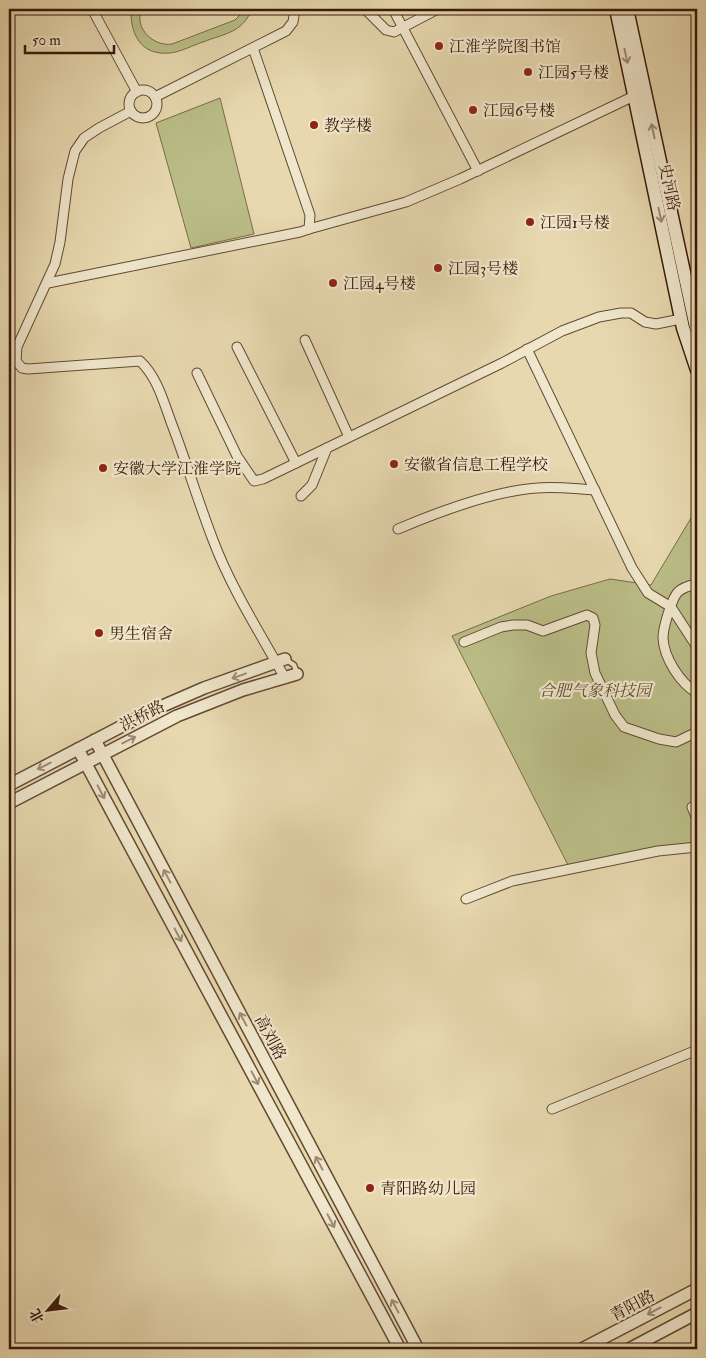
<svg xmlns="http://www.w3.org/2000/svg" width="706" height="1358" viewBox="0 0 706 1358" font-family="'IM FELL Double Pica','Noto Serif SC',serif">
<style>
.green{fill:#babd87;stroke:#7a6b48}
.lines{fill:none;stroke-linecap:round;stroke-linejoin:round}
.service-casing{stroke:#644932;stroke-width:7}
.minor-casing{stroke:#644932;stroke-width:11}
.tertiary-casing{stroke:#644932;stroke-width:14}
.secondary-casing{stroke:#391909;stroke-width:15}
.service{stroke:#efe6cb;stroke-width:4.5}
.minor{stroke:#efe6cb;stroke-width:9}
.tertiary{stroke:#efe6cb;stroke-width:11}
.secondary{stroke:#efe6cb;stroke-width:12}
.oneway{stroke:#9d8a74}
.poi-dot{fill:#8f2418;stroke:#efe6cb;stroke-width:2}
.labels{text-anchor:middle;stroke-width:4.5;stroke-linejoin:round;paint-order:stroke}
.poi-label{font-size:16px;fill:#391909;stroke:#efe6cb;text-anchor:start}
.street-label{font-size:16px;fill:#391909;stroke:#efe6cb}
.park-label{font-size:16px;font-style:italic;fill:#604a2f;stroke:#efe6cb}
</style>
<rect width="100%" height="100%" fill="#e7d8af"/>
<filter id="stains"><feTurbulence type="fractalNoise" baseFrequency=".004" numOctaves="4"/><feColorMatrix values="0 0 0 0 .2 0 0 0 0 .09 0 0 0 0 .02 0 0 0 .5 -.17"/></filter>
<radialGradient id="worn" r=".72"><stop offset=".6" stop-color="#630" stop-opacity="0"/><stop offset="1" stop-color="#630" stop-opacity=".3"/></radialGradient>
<g class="green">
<path d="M131,9H142C133,28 154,47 172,44L235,20L242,13L243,9H252C242,33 226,33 203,42C193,45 181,52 170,53C141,56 130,34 131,9Z"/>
<polygon points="220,98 254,234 191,248 156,123"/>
<polygon points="697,508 697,847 570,869 452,636 551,596 610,579 651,585"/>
</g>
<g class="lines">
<defs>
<polyline id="service" points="285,659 294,665 297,673"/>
<g id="minor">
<polyline points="92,9 137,92"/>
<polyline points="365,9 386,30 394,32 438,9"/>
<polyline points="393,9 478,171"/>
<circle cx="143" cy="104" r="14"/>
<polyline points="155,97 286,31 293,22 295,9"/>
<path d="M131,111L99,128L84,138L75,151L68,179L60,242L55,264L17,347L16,361L22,368L28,369L140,361C157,377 163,400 171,422C186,461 198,501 213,540C231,588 260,633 285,678"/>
<polyline points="309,229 406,202 460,179 634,96"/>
<polyline points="48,283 300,232 309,229 310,215 253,48"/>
<polyline points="305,340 349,437"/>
<polyline points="237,347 296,463"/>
<polyline points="527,349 632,568 648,593 671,607 697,647"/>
<polyline points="197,373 237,456 254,481 263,479 502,363 562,331 599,317 621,313 631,313 645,322 656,324 681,319"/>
<polyline points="301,496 312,485 327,448"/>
<path d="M398,529C438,512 494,491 537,488C556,486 576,489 595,490"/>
<path d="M697,584C677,588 675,593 669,611C666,620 663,629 663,638C664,658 680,683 697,693"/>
<polyline points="464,642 501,627 513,625 527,625 543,631 587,615 593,618 595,625 591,653 595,673 615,715 624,727 659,739 676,742 697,732"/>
<polyline points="692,807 697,819"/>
<polyline points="466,899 512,881 658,851 697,847"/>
<polyline points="552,1109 697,1050"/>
</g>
<g id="tertiary">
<polyline points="95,740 418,1349"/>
<polyline points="78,749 400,1349"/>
<polyline points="9,785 151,711 204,688 285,659"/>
<polyline points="9,803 177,716 243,690 297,674"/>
<polyline points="582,1349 697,1289"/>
<polyline points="629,1349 697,1313"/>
</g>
<g id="secondary">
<polyline points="616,9 683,328 697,370"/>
<polyline points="627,9 697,332"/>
</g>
</defs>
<use href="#service" class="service-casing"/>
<use href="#minor" class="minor-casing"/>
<use href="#tertiary" class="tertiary-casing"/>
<use href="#secondary" class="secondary-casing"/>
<use href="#service" class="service"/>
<use href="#minor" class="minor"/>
<use href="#tertiary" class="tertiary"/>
<use href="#secondary" class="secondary"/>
</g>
<defs><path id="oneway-shaft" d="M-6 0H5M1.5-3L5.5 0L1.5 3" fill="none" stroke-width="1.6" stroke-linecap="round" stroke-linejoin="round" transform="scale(1.25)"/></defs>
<g class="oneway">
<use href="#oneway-shaft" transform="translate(626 56) rotate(78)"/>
<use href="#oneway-shaft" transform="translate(653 131) rotate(-102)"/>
<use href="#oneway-shaft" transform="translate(660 215) rotate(78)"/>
<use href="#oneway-shaft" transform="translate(239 676) rotate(160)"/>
<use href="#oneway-shaft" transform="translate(129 740) rotate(-27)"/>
<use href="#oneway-shaft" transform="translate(44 766) rotate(153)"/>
<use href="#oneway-shaft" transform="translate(101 792) rotate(62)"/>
<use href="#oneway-shaft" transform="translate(167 876) rotate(-118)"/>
<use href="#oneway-shaft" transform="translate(178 935) rotate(62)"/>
<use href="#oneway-shaft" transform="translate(243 1019) rotate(-118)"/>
<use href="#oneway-shaft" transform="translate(255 1078) rotate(62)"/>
<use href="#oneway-shaft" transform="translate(319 1163) rotate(-118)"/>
<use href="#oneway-shaft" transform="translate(331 1221) rotate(62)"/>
<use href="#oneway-shaft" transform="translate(395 1306) rotate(-118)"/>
<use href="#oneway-shaft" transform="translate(654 1311) rotate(152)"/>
</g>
<g class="poi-dot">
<circle cx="439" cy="46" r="5"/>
<circle cx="528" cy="72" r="5"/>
<circle cx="473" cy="110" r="5"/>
<circle cx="314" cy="125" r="5"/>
<circle cx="530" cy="222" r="5"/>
<circle cx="438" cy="268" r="5"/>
<circle cx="333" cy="283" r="5"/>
<circle cx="394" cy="464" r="5"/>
<circle cx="103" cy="468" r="5"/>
<circle cx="99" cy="633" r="5"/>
<circle cx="370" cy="1188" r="5"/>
</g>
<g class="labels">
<g class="poi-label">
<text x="449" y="52">江淮学院图书馆</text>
<text x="538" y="78">江园5号楼</text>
<text x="483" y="116">江园6号楼</text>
<text x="324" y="131">教学楼</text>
<text x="540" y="228">江园1号楼</text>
<text x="448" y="274">江园3号楼</text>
<text x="343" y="289">江园4号楼</text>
<text x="404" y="470">安徽省信息工程学校</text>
<text x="113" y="474">安徽大学江淮学院</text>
<text x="109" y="639">男生宿舍</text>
<text x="380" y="1194">青阳路幼儿园</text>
</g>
<g class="street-label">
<text transform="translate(670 187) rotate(78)" y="6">史河路</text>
<text transform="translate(142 715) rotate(-27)" y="6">洪桥路</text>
<text transform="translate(271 1037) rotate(62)" y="6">高刘路</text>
<text transform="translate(632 1305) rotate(-28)" y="6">青阳路</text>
</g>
<g class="park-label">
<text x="595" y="696">合肥气象科技园</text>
</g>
</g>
<rect width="706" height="1358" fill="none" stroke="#e7d8af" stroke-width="30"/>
<rect x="10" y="10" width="686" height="1338" fill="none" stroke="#391909" stroke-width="2.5"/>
<rect x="15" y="15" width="676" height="1328" fill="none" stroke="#391909"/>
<g transform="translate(48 1310) rotate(242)" stroke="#efe6cb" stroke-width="4" paint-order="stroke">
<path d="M0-4L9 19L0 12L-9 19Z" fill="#391909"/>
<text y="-8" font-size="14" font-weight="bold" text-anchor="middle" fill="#391909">北</text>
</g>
<path d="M25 45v8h89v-8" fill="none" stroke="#391909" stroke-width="2.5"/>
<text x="32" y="45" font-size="15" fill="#391909" stroke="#efe6cb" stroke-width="4" paint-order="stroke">50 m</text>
<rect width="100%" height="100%" filter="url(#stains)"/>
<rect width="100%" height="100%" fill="url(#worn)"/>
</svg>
